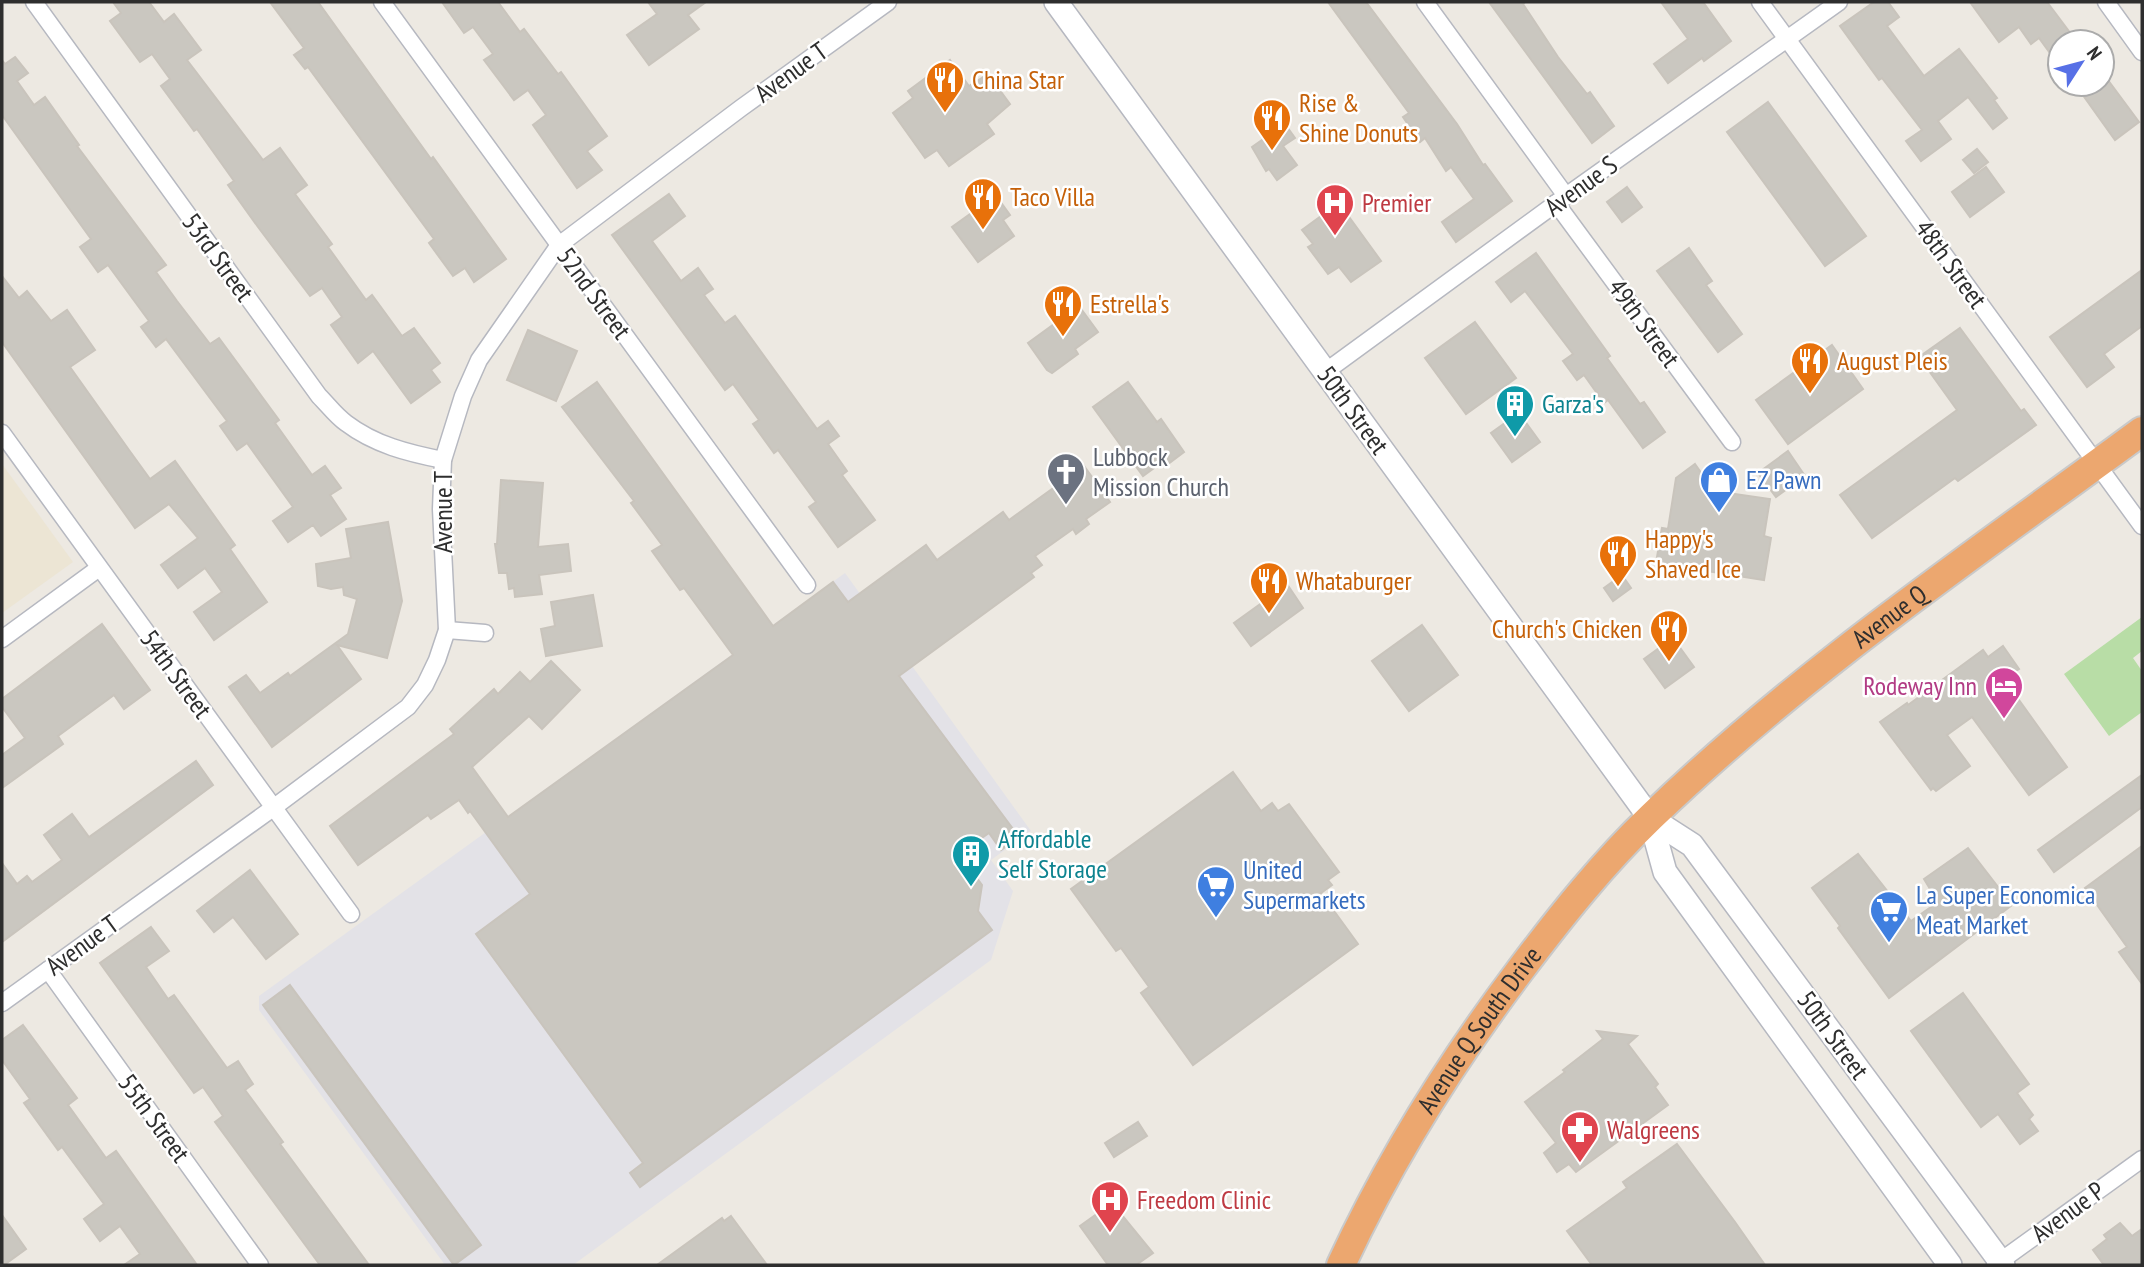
<svg xmlns="http://www.w3.org/2000/svg" width="2144" height="1267" viewBox="0 0 2144 1267" font-family="'PT Sans Narrow',sans-serif">
<style>
.industrial{fill:#e3e2e7}
.education{fill:#ece5d4}
.green{fill:#b8dda6}
.building{fill:#cac7c0;stroke:#c9c4bc;stroke-width:2}
.lines{fill:none;stroke-linecap:round;stroke-linejoin:round}
.street-casing{stroke:#b6b8c0;stroke-width:19}
.secondary-casing{stroke:#b6b8c0;stroke-width:26}
.highway-casing{stroke:#c9c9c9;stroke-width:32}
.street{stroke:#fff;stroke-width:16}
.secondary{stroke:#fff;stroke-width:23}
.highway{stroke:#eca76f;stroke-width:28}
.labels{text-anchor:middle;stroke-width:5;stroke-linejoin:round;paint-order:stroke}
.street-label{font-size:26px;fill:#2e2e2e;stroke:#fff}
.food-label{font-size:26px;fill:#c56008;stroke:#fff;text-anchor:start}
.health-label{font-size:26px;fill:#be3a42;stroke:#fff;text-anchor:start}
.culture-label{font-size:26px;fill:#0d838f;stroke:#fff;text-anchor:start}
.worship-label{font-size:26px;fill:#5b616d;stroke:#fff;text-anchor:start}
.shop-label{font-size:26px;fill:#366cbe;stroke:#fff;text-anchor:start}
.hotel-label{font-size:26px;fill:#b23c85;stroke:#fff;text-anchor:end}
</style>
<rect width="100%" height="100%" fill="#ede9e2"/>
<polygon class="industrial" points="845,573 1031,831 991,860 1013,891 991,960 573,1265 445,1265 259,1010 259,996"/>
<polygon class="education" points="2,464 73,562 2,613"/>
<polygon class="green" points="2142,617 2142,651 2133,658 2142,671 2142,712 2109,736 2064,674"/>
<g class="building">
<polygon points="113,2 149,2 164,22 174,14 201,50 187,60 263,160 280,148 307,185 295,194 332,244 328,247 366,300 372,295 402,336 414,328 440,363 431,370 440,382 411,403 373,351 358,363 331,325 342,317 322,288 310,296 258,227 228,185 234,181 197,129 194,131 161,86 170,79 152,54 140,62 110,21 121,13"/>
<polygon points="270,2 318,2 431,159 433,157 506,259 474,282 465,268 453,276 429,243 434,239 308,67 305,69 294,55 304,48"/>
<polygon points="442,2 498,2 520,32 524,29 558,74 561,72 607,136 587,151 602,170 577,188 533,125 546,115 528,90 514,100 484,60 493,54 473,27 464,33"/>
<polygon points="648,2 706,2 688,15 699,29 649,65 627,35 657,14"/>
<polygon points="1328,2 1366,2 1457,124 1483,165 1485,164 1512,201 1456,242 1442,222 1474,199 1451,167 1446,171 1425,138 1420,142 1403,117 1409,113"/>
<polygon points="1489,2 1525,2 1523,4 1558,57 1587,94 1590,92 1614,126 1592,143"/>
<polygon points="1661,2 1703,2 1731,41 1704,61 1702,58 1668,83 1654,64 1688,39"/>
<polygon points="1874,2 1888,2 1899,17 1887,26 1924,76 1959,49 1997,98 1994,100 2007,118 1993,129 1968,97 1938,121 1951,139 1921,161 1906,141 1922,130 1882,78 1879,80 1840,26"/>
<polygon points="1970,2 2047,2 2077,42 2060,42 2060,67 2039,38 2031,44 2019,27 1999,42"/>
<polygon points="15,57 28,73 17,81 34,105 45,97 79,145 77,146 166,265 156,272 177,301 210,344 219,338 279,420 275,423 312,475 325,466 341,488 330,495 346,519 321,536 313,525 288,542 273,521 293,507 247,443 237,450 220,426 227,421 166,339 156,347 141,327 149,321 108,265 98,272 80,247 91,239 2,115 2,60 5,64"/>
<polygon points="950,60 969,86 988,74 1010,104 987,124 994,134 949,166 937,150 925,158 893,113 913,98 908,91"/>
<polygon points="2102,72 2139,122 2115,140 2075,84 2102,84"/>
<polygon points="1768,102 1866,236 1825,266 1727,132"/>
<polygon points="1285,124 1295,138 1283,146 1297,165 1277,180 1269,169 1266,171 1252,147"/>
<polygon points="1977,149 1988,162 1974,173 1963,160"/>
<polygon points="1986,167 2004,192 1970,217 1952,192"/>
<polygon points="1627,187 1642,207 1622,222 1607,202"/>
<polygon points="669,194 685,216 652,241 681,281 698,268 713,289 704,295 725,323 735,316 817,429 828,421 839,436 828,444 847,471 842,475 875,520 838,547 809,507 816,502 778,450 774,453 753,424 759,420 733,384 725,390 612,235"/>
<polygon points="988,201 995,209 1002,204 1010,215 1003,220 1014,236 978,262 952,227"/>
<polygon points="1339,203 1381,261 1351,282 1339,267 1328,274 1308,247 1313,244 1302,230"/>
<polygon points="1689,248 1712,281 1706,285 1742,334 1718,352 1657,271"/>
<polygon points="1536,253 1610,356 1607,358 1640,404 1644,402 1665,432 1643,448 1608,400 1604,403 1584,375 1577,380 1563,361 1573,354 1525,291 1511,302 1496,282"/>
<polygon points="2142,270 2142,326 2104,354 2114,367 2087,387 2050,337"/>
<polygon points="2,276 19,298 27,291 51,321 67,310 95,350 70,367 129,450 150,479 175,461 235,545 230,549 267,602 214,640 194,612 222,592 205,568 178,588 161,565 198,538 169,504 135,528 2,342"/>
<polygon points="1079,306 1098,332 1075,349 1078,354 1052,373 1047,370 1028,343"/>
<polygon points="1475,322 1516,378 1466,414 1425,358"/>
<polygon points="1960,328 2021,411 2024,409 2036,425 1958,481 1955,478 1872,538 1840,495 1957,410 1919,357"/>
<polygon points="528,330 577,351 556,401 507,380"/>
<polygon points="1832,345 1863,389 1788,444 1756,400"/>
<polygon points="597,382 773,626 833,582 848,602 926,545 937,560 1003,512 1009,520 1084,466 1110,502 1086,519 1089,524 1076,534 1073,529 1035,556 1042,565 1031,573 1034,577 899,676 1019,837 1001,850 989,833 959,854 982,885 978,911 992,930 640,1187 630,1173 643,1163 476,934 530,894 470,811 468,813 459,800 431,819 428,815 358,865 330,826 454,734 450,729 494,689 498,694 520,672 530,682 551,661 580,690 542,729 529,716 472,767 508,817 733,655 684,588 680,590 652,551 662,545 631,503 634,501 562,407"/>
<polygon points="1128,382 1157,422 1161,419 1184,452 1164,467 1161,463 1143,476 1093,407"/>
<polygon points="1519,413 1540,442 1512,462 1491,433"/>
<polygon points="1788,451 1805,476 1776,497 1758,473"/>
<polygon points="1695,464 1714,491 1770,499 1764,536 1771,538 1764,580 1656,563 1662,528 1668,529 1676,478"/>
<polygon points="501,480 543,483 538,547 568,544 571,571 539,575 542,594 515,597 514,588 509,589 507,573 499,573 495,544 497,544"/>
<polygon points="388,522 402,601 387,658 337,645 361,679 272,747 229,687 246,675 260,693 288,673 290,676 348,634 357,599 344,595 343,587 331,589 318,586 316,564 351,558 346,529"/>
<polygon points="1622,575 1631,588 1613,601 1604,588"/>
<polygon points="1287,584 1303,608 1251,646 1234,623 1263,602 1261,599 1275,588 1277,591"/>
<polygon points="593,595 602,646 546,656 541,629 555,626 551,602"/>
<polygon points="102,624 150,690 124,709 114,695 58,736 63,744 2,788 2,755 25,738 2,707 2,699"/>
<polygon points="1422,625 1458,675 1409,711 1372,661"/>
<polygon points="1673,638 1694,667 1665,688 1644,659"/>
<polygon points="2003,646 2019,669 2004,679 2067,767 2029,795 1972,717 1947,735 1970,766 1936,791 1933,788 1931,790 1880,722 1907,703 1908,705 1983,650 1988,657"/>
<polygon points="196,761 213,785 2,942 2,863 17,884 27,876 32,882 62,860 44,835 72,814 89,837"/>
<polygon points="1233,772 1261,811 1272,803 1278,811 1289,804 1339,872 1328,880 1332,885 1321,893 1358,944 1193,1065 1141,993 1149,987 1121,948 1116,951 1071,889"/>
<polygon points="2142,775 2142,807 2054,872 2038,850"/>
<polygon points="2142,846 2142,984 2119,952 2127,947 2085,888"/>
<polygon points="1968,848 2012,905 1889,998 1838,928 1840,926 1812,888 1858,854 1911,921 1938,902 1924,879"/>
<polygon points="250,870 298,934 266,959 233,917 214,932 197,911"/>
<polygon points="151,927 169,951 146,967 168,999 174,995 227,1068 238,1061 253,1084 245,1090 283,1142 280,1144 369,1265 320,1265 215,1122 223,1116 203,1087 194,1093 100,963"/>
<polygon points="290,985 481,1245 454,1265 263,1005"/>
<polygon points="1963,993 2029,1084 2017,1093 2033,1115 2029,1119 2038,1131 2020,1144 1998,1114 1981,1127 1911,1031"/>
<polygon points="23,1025 77,1098 68,1105 106,1158 116,1151 197,1265 124,1265 140,1254 120,1226 100,1241 84,1219 104,1204 62,1147 58,1150 24,1103 30,1099 2,1060 2,1040"/>
<polygon points="1597,1031 1637,1036 1628,1044 1658,1084 1655,1087 1668,1105 1576,1172 1569,1164 1557,1172 1544,1153 1556,1143 1525,1102 1565,1072 1563,1070 1603,1039"/>
<polygon points="1138,1122 1147,1136 1114,1157 1105,1143"/>
<polygon points="1677,1144 1735,1222 1765,1265 1592,1265 1567,1231 1627,1188 1623,1182"/>
<polygon points="1112,1203 1153,1253 1136,1265 1108,1265 1080,1226"/>
<polygon points="2,1215 26,1249 4,1265 2,1265"/>
<polygon points="731,1216 767,1265 657,1265 722,1218 724,1221"/>
<polygon points="2120,1223 2132,1236 2142,1229 2142,1265 2104,1265 2093,1250 2107,1239 2104,1235"/>
</g>
<g class="lines">
<defs>
<g id="street">
<path d="M34,2L319,396C328,405 336,416 346,423C375,445 408,453 443,460"/>
<polyline points="382,2 807,585"/>
<polyline points="1425,2 1566,196"/>
<polyline points="1760,2 2142,526"/>
<polyline points="2106,2 2142,52"/>
<polyline points="1556,203 1732,442"/>
<polyline points="1325,372 1566,196 1839,2"/>
<polyline points="2,433 351,914"/>
<polyline points="447,630 485,633"/>
<polyline points="2,639 99,568"/>
<polyline points="48,970 260,1265"/>
<polyline points="2,1003 273,808 408,707 425,685 437,660 447,630 441,509 443,460 463,396 479,360 559,245 741,108 888,2"/>
<polyline points="1995,1265 2142,1159"/>
</g>
<g id="secondary">
<polyline points="1056,2 1650,818 1665,872 1950,1265"/>
<polyline points="1650,818 1692,845 2003,1265"/>
</g>
<g id="highway">
<path id="s1" d="M1341,1265C1390,1159 1451,1062 1521,969C1561,916 1603,863 1651,817C1801,672 1975,554 2142,431"/>
</g>
</defs>
<use href="#street" class="street-casing"/>
<use href="#secondary" class="secondary-casing"/>
<use href="#highway" class="highway-casing"/>
<use href="#street" class="street"/>
<use href="#secondary" class="secondary"/>
<use href="#highway" class="highway"/>
</g>
<defs>
<symbol id="restaurant-pin" viewBox="-11 -11 22 30"><path d="M0 17L-7.5 6A9.5 9.5 0 1 1 7.5 6Z" fill="#e8710a" stroke="#fff"/><path d="M-5-6h1v4h1v-4h1v4h1v-4h1v5L-1.5 .5V6h-2V.5L-5-1ZM5-6V6H3V1.5H1.5Q1.5-4 5-6Z" fill="#fff"/></symbol>
<symbol id="hospital-pin" viewBox="-11 -11 22 30"><path d="M0 17L-7.5 6A9.5 9.5 0 1 1 7.5 6Z" fill="#e0444e" stroke="#fff"/><path d="M-5-5h3v3.5h4V-5h3V5h-3V1.5h-4V5h-3Z" fill="#fff"/></symbol>
<symbol id="building-pin" viewBox="-11 -11 22 30"><path d="M0 17L-7.5 6A9.5 9.5 0 1 1 7.5 6Z" fill="#0f9aa8" stroke="#fff"/><path d="M-4-6H4V6H1V3H-1V6H-4ZM-2.5-4.3h1.7v1.8h-1.7ZM.8-4.3h1.7v1.8H.8ZM-2.5-1h1.7V.8h-1.7ZM.8-1h1.7V.8H.8Z" fill="#fff"/></symbol>
<symbol id="church-pin" viewBox="-11 -11 22 30"><path d="M0 17L-7.5 6A9.5 9.5 0 1 1 7.5 6Z" fill="#6b7280" stroke="#fff"/><path d="M-1.2-6h2.4v3.5h3.3v2.4h-3.3V6h-2.4V-.1h-3.3v-2.4h3.3Z" fill="#fff"/></symbol>
<symbol id="shop-pin" viewBox="-11 -11 22 30"><path d="M0 17L-7.5 6A9.5 9.5 0 1 1 7.5 6Z" fill="#3f7fe0" stroke="#fff"/><path d="M-5-2.5h2.3a2.7 3.5 0 0 1 5.4 0H5L5.5 6h-11ZM-1.5-2.5h3a1.5 2.3 0 0 0-3 0Z" fill="#fff"/></symbol>
<symbol id="hotel-pin" viewBox="-11 -11 22 30"><path d="M0 17L-7.5 6A9.5 9.5 0 1 1 7.5 6Z" fill="#d1479c" stroke="#fff"/><path d="M-6-4.5h1.5V1H6V5H4.5V3h-9V5H-6ZM-4 0a1.8 1.8 0 1 1 3.6 0ZM.5 0V-2.5h3Q6-2.5 6 0Z" fill="#fff"/></symbol>
<symbol id="supermarket-pin" viewBox="-11 -11 22 30"><path d="M0 17L-7.5 6A9.5 9.5 0 1 1 7.5 6Z" fill="#3f7fe0" stroke="#fff"/><path d="M-6-5.5h2.5l.6 2H6L4.5 2H-2.5L-4.4-4H-6ZM-1.5 3.2a1.3 1.3 0 1 0 .1 0ZM3 3.2a1.3 1.3 0 1 0 .1 0Z" fill="#fff"/></symbol>
<symbol id="pharmacy-pin" viewBox="-11 -11 22 30"><path d="M0 17L-7.5 6A9.5 9.5 0 1 1 7.5 6Z" fill="#e0444e" stroke="#fff"/><path d="M-2-6h4v4h4v4h-4v4h-4v-4h-4v-4h4Z" fill="#fff"/></symbol>
</defs>
<g fill-rule="evenodd">
<use href="#restaurant-pin" x="923" y="58" width="44" height="60"/>
<use href="#restaurant-pin" x="1250" y="96" width="44" height="60"/>
<use href="#restaurant-pin" x="961" y="175" width="44" height="60"/>
<use href="#hospital-pin" x="1313" y="181" width="44" height="60"/>
<use href="#restaurant-pin" x="1041" y="282" width="44" height="60"/>
<use href="#restaurant-pin" x="1788" y="339" width="44" height="60"/>
<use href="#building-pin" x="1493" y="382" width="44" height="60"/>
<use href="#church-pin" x="1044" y="450" width="44" height="60"/>
<use href="#shop-pin" x="1697" y="458" width="44" height="60"/>
<use href="#restaurant-pin" x="1596" y="532" width="44" height="60"/>
<use href="#restaurant-pin" x="1247" y="559" width="44" height="60"/>
<use href="#restaurant-pin" x="1647" y="607" width="44" height="60"/>
<use href="#hotel-pin" x="1982" y="664" width="44" height="60"/>
<use href="#building-pin" x="949" y="832" width="44" height="60"/>
<use href="#supermarket-pin" x="1194" y="863" width="44" height="60"/>
<use href="#supermarket-pin" x="1867" y="888" width="44" height="60"/>
<use href="#pharmacy-pin" x="1558" y="1108" width="44" height="60"/>
<use href="#hospital-pin" x="1088" y="1178" width="44" height="60"/>
</g>
<g class="labels">
<g class="street-label">
<text transform="translate(791 72) rotate(-36)" y="9">Avenue T</text>
<text transform="translate(1581 186) rotate(-36)" y="9">Avenue S</text>
<text transform="translate(218 257) rotate(54)" y="9">53rd Street</text>
<text transform="translate(1951 264) rotate(54)" y="9">48th Street</text>
<text transform="translate(594 293) rotate(54)" y="9">52nd Street</text>
<text transform="translate(1644 323) rotate(54)" y="9">49th Street</text>
<text transform="translate(1353 410) rotate(54)" y="9">50th Street</text>
<text transform="translate(443 512) rotate(-90)" y="9">Avenue T</text>
<text dy="9" stroke="none"><textPath href="#s1" startOffset="859">Avenue Q</textPath></text>
<text transform="translate(176 674) rotate(54)" y="9">54th Street</text>
<text transform="translate(82 945) rotate(-36)" y="9">Avenue T</text>
<text dy="9" stroke="none"><textPath href="#s1" startOffset="273">Avenue Q South Drive</textPath></text>
<text transform="translate(1833 1035) rotate(54)" y="9">50th Street</text>
<text transform="translate(154 1118) rotate(54)" y="9">55th Street</text>
<text transform="translate(2068 1212) rotate(-36)" y="9">Avenue P</text>
</g>
<g class="food-label">
<text x="972" y="89">China Star</text>
<text x="1299" y="112">Rise &amp;<tspan x="1299" dy="30">Shine Donuts</tspan></text>
<text x="1010" y="206">Taco Villa</text>
<text x="1090" y="313">Estrella's</text>
<text x="1837" y="370">August Pleis</text>
<text x="1645" y="548">Happy's<tspan x="1645" dy="30">Shaved Ice</tspan></text>
<text x="1296" y="590">Whataburger</text>
<text x="1642" y="638" text-anchor="end">Church's Chicken</text>
</g>
<g class="health-label">
<text x="1362" y="212">Premier</text>
<text x="1607" y="1139">Walgreens</text>
<text x="1137" y="1209">Freedom Clinic</text>
</g>
<g class="culture-label">
<text x="1542" y="413">Garza's</text>
<text x="998" y="848">Affordable<tspan x="998" dy="30">Self Storage</tspan></text>
</g>
<g class="worship-label">
<text x="1093" y="466">Lubbock<tspan x="1093" dy="30">Mission Church</tspan></text>
</g>
<g class="shop-label">
<text x="1746" y="489">EZ Pawn</text>
<text x="1243" y="879">United<tspan x="1243" dy="30">Supermarkets</tspan></text>
<text x="1916" y="904">La Super Economica<tspan x="1916" dy="30">Meat Market</tspan></text>
</g>
<g class="hotel-label">
<text x="1977" y="695">Rodeway Inn</text>
</g>
</g>
<rect width="2144" height="1267" fill="none" stroke="#2e2e2e" stroke-width="7"/>
<g transform="translate(2081 63) rotate(54)"><circle r="33" fill="#ffffff" stroke="#ababab" stroke-width="2"/>
<path d="M0-5L12 26L0 18L-12 26Z" fill="#5770e6"/>
<text y="-10" font-size="19" font-weight="bold" text-anchor="middle" fill="#2e2e2e">N</text>
</g>
</svg>
